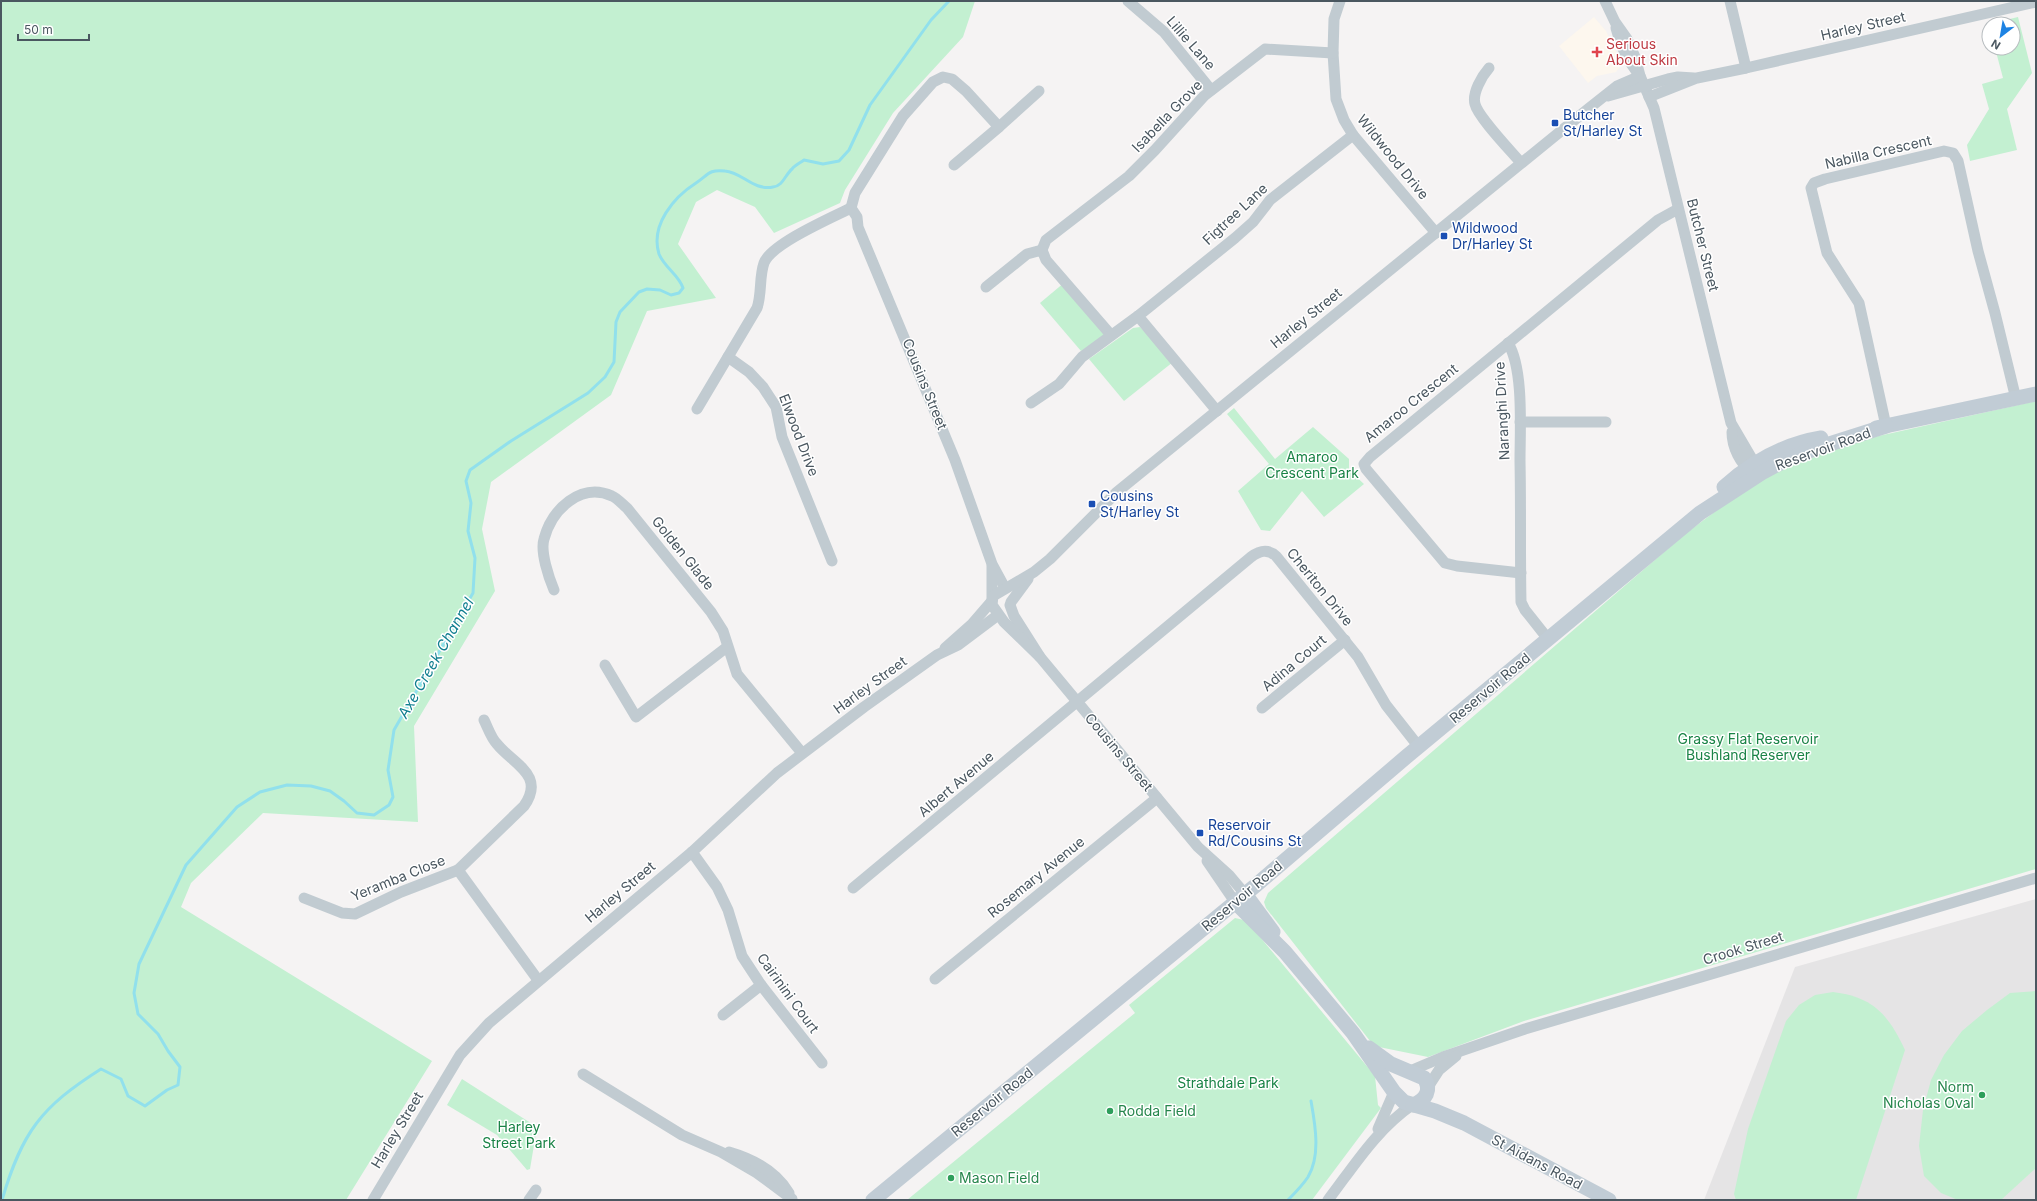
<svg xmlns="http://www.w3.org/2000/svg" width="2037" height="1201" viewBox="0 0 2037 1201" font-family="Inter,sans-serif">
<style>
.commercial{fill:#fdf7ee}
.education{fill:#e5e4e5}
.green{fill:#c3f0d1}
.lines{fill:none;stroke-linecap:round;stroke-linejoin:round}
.stream{stroke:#91e0ec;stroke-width:3}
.street{stroke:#c1cbd1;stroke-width:11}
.secondary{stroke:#c1ccd5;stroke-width:15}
.health-dot{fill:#e0444e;stroke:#fff;stroke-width:1.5}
.transit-dot{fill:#1a4fb4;stroke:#fff;stroke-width:1.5}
.leisure-dot{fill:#2e9e5b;stroke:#fff;stroke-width:1.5}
.labels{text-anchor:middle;stroke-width:3;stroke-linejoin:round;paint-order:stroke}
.street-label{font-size:14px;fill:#4a5760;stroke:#fff}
.health-label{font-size:14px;fill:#be3a42;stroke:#fff;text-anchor:start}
.transit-label{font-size:14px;fill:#164399;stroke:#fff;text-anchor:start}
.park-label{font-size:14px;fill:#198346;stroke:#fff}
.leisure-label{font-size:14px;fill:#27864d;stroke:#fff;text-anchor:start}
.water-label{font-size:15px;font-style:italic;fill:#0f7e8f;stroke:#fff}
</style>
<rect width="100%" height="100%" fill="#f5f3f3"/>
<polygon class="commercial" points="1594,17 1606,31 1619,58 1620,67 1616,72 1597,76 1588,83 1559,46"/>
<polygon class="education" points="2036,899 2036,1200 1704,1200 1795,967"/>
<g class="green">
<polygon points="1,1 975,1 963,37 893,113 845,190 840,203 774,233 755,207 717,190 696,202 678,244 716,298 647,311 611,395 491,482 482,529 495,591 414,726 418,822 263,813 191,883 181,907 432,1061 346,1200 1,1200"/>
<polygon points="2018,17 2032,73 2007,109 2017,150 1970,161 1967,145 1989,109 1982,84 2003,78 1995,48 2013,48 2013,24 1989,24"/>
<polygon points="1065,282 1108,334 1081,351 1040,303"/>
<polygon points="1140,327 1173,362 1124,401 1089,359 1133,328"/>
<polygon points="2036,401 2036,869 1524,1021 1428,1057 1374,1046 1266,908 1264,902 1268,893 1685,534 1760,478 1856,441"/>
<polygon points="1234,408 1275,459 1313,427 1349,459 1349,470 1364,484 1324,517 1302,491 1270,531 1261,530 1238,491 1269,464 1227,414"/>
<polygon points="1235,918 1244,920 1251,926 1375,1076 1378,1105 1381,1108 1312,1200 907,1200 1135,1013 1129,1005"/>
<polygon points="2036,991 2036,1168 2001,1200 1958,1200 1941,1193 1924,1176 1919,1146 1923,1110 1931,1080 1944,1055 1962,1031 1987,1010 2010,993"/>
<path d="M1833,992C1873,997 1888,1014 1905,1050L1856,1200H1736L1734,1194L1748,1129L1786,1021L1799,1005L1815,995Z"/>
<polygon points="462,1079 537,1127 530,1169 527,1170 497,1135 447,1105"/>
</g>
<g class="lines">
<g class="stream">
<path d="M2,1200C22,1132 41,1107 101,1069L121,1079L128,1096L145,1106L167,1090L178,1085L180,1067L168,1051L158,1034L138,1014L134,993L139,964L186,865L237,807L260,792L287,785L311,786L330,791L344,801L357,813L374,815L389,805L393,797L388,770L394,730L473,593L475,558L468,531L471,503L466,481L470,470L511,441L588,393L605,377L614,362L616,322L620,312L639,292L647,289L660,290L671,295L679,293L683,288C679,275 664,267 659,254C650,225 674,197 696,183C708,175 709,169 725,171C742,172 753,191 773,187C783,186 785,175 792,169C795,165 800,163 804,160L823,164L839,161L849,150L870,105L931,20L949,1"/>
<path d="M1288,1200C1295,1193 1302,1186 1308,1177C1321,1155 1315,1124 1311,1101"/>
</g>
<g class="street">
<polyline points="1128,1 1164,32 1211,90"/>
<polyline points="1340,1 1334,19 1333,53 1336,99 1344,120 1353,135 1436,233"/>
<polyline points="1605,1 1615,22 1627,39 1635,57 1640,76 1654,108 1731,423 1755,464 1756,471"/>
<polyline points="1730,1 1746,68"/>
<path d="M1616,28C1620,45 1626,58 1637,72"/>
<path d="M1489,68C1482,76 1472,93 1475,104C1478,117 1511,151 1521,163"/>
<polyline points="1608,96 1668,79 1678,77 1694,78"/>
<polyline points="1649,97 1697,78 1746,68 2036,2"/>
<polyline points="999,127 1039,91"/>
<polyline points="851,208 857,217 858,227 955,460 992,564 1005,588"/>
<polyline points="851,208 855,193 903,116 933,82 943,77 952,79 966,91 999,127 954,165"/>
<polyline points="1042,250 1046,240 1129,176 1155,150 1204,96 1265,49 1333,53"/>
<polyline points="986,287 1027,254 1042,250 1046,260 1111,335"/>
<path d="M1508,343C1524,369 1520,429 1520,461C1521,508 1520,555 1521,602L1525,610L1548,639"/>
<polyline points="728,357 749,372 763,387 776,407 782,437 832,561"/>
<polyline points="1031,403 1059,384 1082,357 1138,316"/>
<path d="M697,409L757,308C762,294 759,277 764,263C771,244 831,218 851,208"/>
<polyline points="1217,411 1138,316 1235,238 1253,222 1270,200 1353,135"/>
<polyline points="1520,422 1606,422"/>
<polyline points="1886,426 1859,303 1827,253 1811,188 1814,183 1825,179 1944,151 1953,153 1958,161 1978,251 1995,313 2016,399"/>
<path d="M1732,432C1732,447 1740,464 1753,473"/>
<polyline points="1521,573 1457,566 1445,563 1366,469 1364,464 1370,457 1658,220 1678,209"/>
<path d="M554,590C549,578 540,552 544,539C552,509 581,482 612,496C617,498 622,504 627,508L711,612L723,631L737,674L802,753"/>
<polyline points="992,599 992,566"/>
<polyline points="1011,602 1028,579"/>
<polyline points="1010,605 1014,616 1040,657 1198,847 1229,875 1245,894"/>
<polyline points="945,648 972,624 991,602"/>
<polyline points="1040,657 1004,622 992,605 993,596 1034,572 1050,559 1117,492 1588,109 1617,86 1640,76"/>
<polyline points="605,665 636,717 727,647"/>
<polyline points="1262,708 1345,640"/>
<path d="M484,720C488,728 491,738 497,744C513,764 546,775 524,806L458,870L538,980"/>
<polyline points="692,852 717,887 728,910 742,956 761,985 822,1063"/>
<polyline points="1207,861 1235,902"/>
<path d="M853,888L1251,557C1259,551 1267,548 1276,556L1358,657L1386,705L1419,747"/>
<polyline points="304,898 342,913 355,914 401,892 458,870"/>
<polyline points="935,979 1157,798"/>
<polyline points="723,1015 761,985"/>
<polyline points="1410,1071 1443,1057 1525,1029 2036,878"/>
<polyline points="583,1074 682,1135 721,1152 757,1173 792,1199"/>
<polyline points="1428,1087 1439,1070 1456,1056"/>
<polyline points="1378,1129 1394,1092"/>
<path d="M729,1152C753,1159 776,1171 789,1193"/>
<polyline points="373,1200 460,1055 489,1023 692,852 777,773 864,707 937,655 958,645 998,615"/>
<polyline points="529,1200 536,1190"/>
<path d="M1328,1200C1354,1166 1376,1130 1412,1105"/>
</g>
<g class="secondary">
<polyline points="1876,428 2036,394"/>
<path d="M1724,487C1751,463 1785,444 1821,438"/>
<polyline points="1245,894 1273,932"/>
<polyline points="1235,902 1285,952 1353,1033 1394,1092 1404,1102 1435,1111 1464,1123 1609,1200"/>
<path d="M1369,1048L1391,1064L1424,1078C1432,1090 1426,1100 1413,1105"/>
<polyline points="873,1200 1255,886 1406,757 1700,513 1763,472 1788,459 1820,447 1886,426"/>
</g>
</g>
<path class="health-dot" d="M1595 46h4v4h4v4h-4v4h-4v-4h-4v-4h4z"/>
<g class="transit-dot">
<rect x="1551" y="119" width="8" height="8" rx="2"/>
<rect x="1440" y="232" width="8" height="8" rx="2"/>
<rect x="1088" y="500" width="8" height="8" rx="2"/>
<rect x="1196" y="829" width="8" height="8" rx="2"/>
</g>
<g class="leisure-dot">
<circle cx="1982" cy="1095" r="4"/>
<circle cx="1110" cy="1111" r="4"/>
<circle cx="951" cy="1178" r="4"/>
</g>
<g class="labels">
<g class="street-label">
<text transform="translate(1863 26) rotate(-13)" y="5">Harley Street</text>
<text transform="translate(1191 43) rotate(49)" y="5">Lillie Lane</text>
<text transform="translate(1167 116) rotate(-46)" y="5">Isabella Grove</text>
<text transform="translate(1878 152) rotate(-13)" y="5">Nabilla Crescent</text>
<text transform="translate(1393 157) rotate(51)" y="5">Wildwood Drive</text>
<text transform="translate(1235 214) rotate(-43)" y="5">Figtree Lane</text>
<text transform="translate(1703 245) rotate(76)" y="5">Butcher Street</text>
<text transform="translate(1306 318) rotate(-39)" y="5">Harley Street</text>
<text transform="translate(925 384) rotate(68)" y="5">Cousins Street</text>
<text transform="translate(1411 403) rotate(-39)" y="5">Amaroo Crescent</text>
<text transform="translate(1502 411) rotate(-93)" y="5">Naranghi Drive</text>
<text transform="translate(799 435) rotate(69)" y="5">Elwood Drive</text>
<text transform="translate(1823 449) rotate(-20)" y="5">Reservoir Road</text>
<text transform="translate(683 553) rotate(51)" y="5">Golden Glade</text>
<text transform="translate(1320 587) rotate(51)" y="5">Cheriton Drive</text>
<text transform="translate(1294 663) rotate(-40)" y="5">Adina Court</text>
<text transform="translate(870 685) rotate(-36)" y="5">Harley Street</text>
<text transform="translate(1490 688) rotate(-40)" y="5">Reservoir Road</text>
<text transform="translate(1119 752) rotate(50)" y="5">Cousins Street</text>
<text transform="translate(956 784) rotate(-40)" y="5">Albert Avenue</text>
<text transform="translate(1036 877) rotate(-39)" y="5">Rosemary Avenue</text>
<text transform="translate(398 878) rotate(-22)" y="5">Yeramba Close</text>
<text transform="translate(620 892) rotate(-40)" y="5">Harley Street</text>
<text transform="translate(1242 896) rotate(-40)" y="5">Reservoir Road</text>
<text transform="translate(1743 948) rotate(-17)" y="5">Crook Street</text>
<text transform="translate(788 993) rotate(54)" y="5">Cairinini Court</text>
<text transform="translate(992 1102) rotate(-39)" y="5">Reservoir Road</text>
<text transform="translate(397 1130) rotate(-59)" y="5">Harley Street</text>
<text transform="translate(1537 1162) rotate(28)" y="5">St Aidans Road</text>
</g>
<g class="health-label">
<text x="1606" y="49">Serious<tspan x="1606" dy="16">About Skin</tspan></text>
</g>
<g class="transit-label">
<text x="1563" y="120">Butcher<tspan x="1563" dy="16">St/Harley St</tspan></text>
<text x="1452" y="233">Wildwood<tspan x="1452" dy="16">Dr/Harley St</tspan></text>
<text x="1100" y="501">Cousins<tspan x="1100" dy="16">St/Harley St</tspan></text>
<text x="1208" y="830">Reservoir<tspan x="1208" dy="16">Rd/Cousins St</tspan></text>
</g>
<g class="park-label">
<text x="1312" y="462">Amaroo<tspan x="1312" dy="16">Crescent Park</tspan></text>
<text x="1748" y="744">Grassy Flat Reservoir<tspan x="1748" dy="16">Bushland Reserver</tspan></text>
<text x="1228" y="1088">Strathdale Park</text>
<text x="519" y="1132">Harley<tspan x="519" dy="16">Street Park</tspan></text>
</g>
<g class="leisure-label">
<text x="1974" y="1092" text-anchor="end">Norm<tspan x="1974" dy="16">Nicholas Oval</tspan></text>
<text x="1118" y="1116">Rodda Field</text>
<text x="959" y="1183">Mason Field</text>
</g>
<g class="water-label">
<text transform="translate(436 658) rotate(-60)" y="5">Axe Creek Channel</text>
</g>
</g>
<rect width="2037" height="1201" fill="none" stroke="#4a5760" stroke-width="4"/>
<g transform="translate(2001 36) rotate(211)"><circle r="19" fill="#ffffff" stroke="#b7bcbf"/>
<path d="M0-3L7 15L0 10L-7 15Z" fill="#1e83e3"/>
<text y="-6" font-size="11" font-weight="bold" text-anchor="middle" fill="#4a5760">N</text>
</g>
<path d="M18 34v6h71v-6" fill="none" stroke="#4a5760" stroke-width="2"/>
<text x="24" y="34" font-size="12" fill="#4a5760" stroke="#ffffff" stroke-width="3" paint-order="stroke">50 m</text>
</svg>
